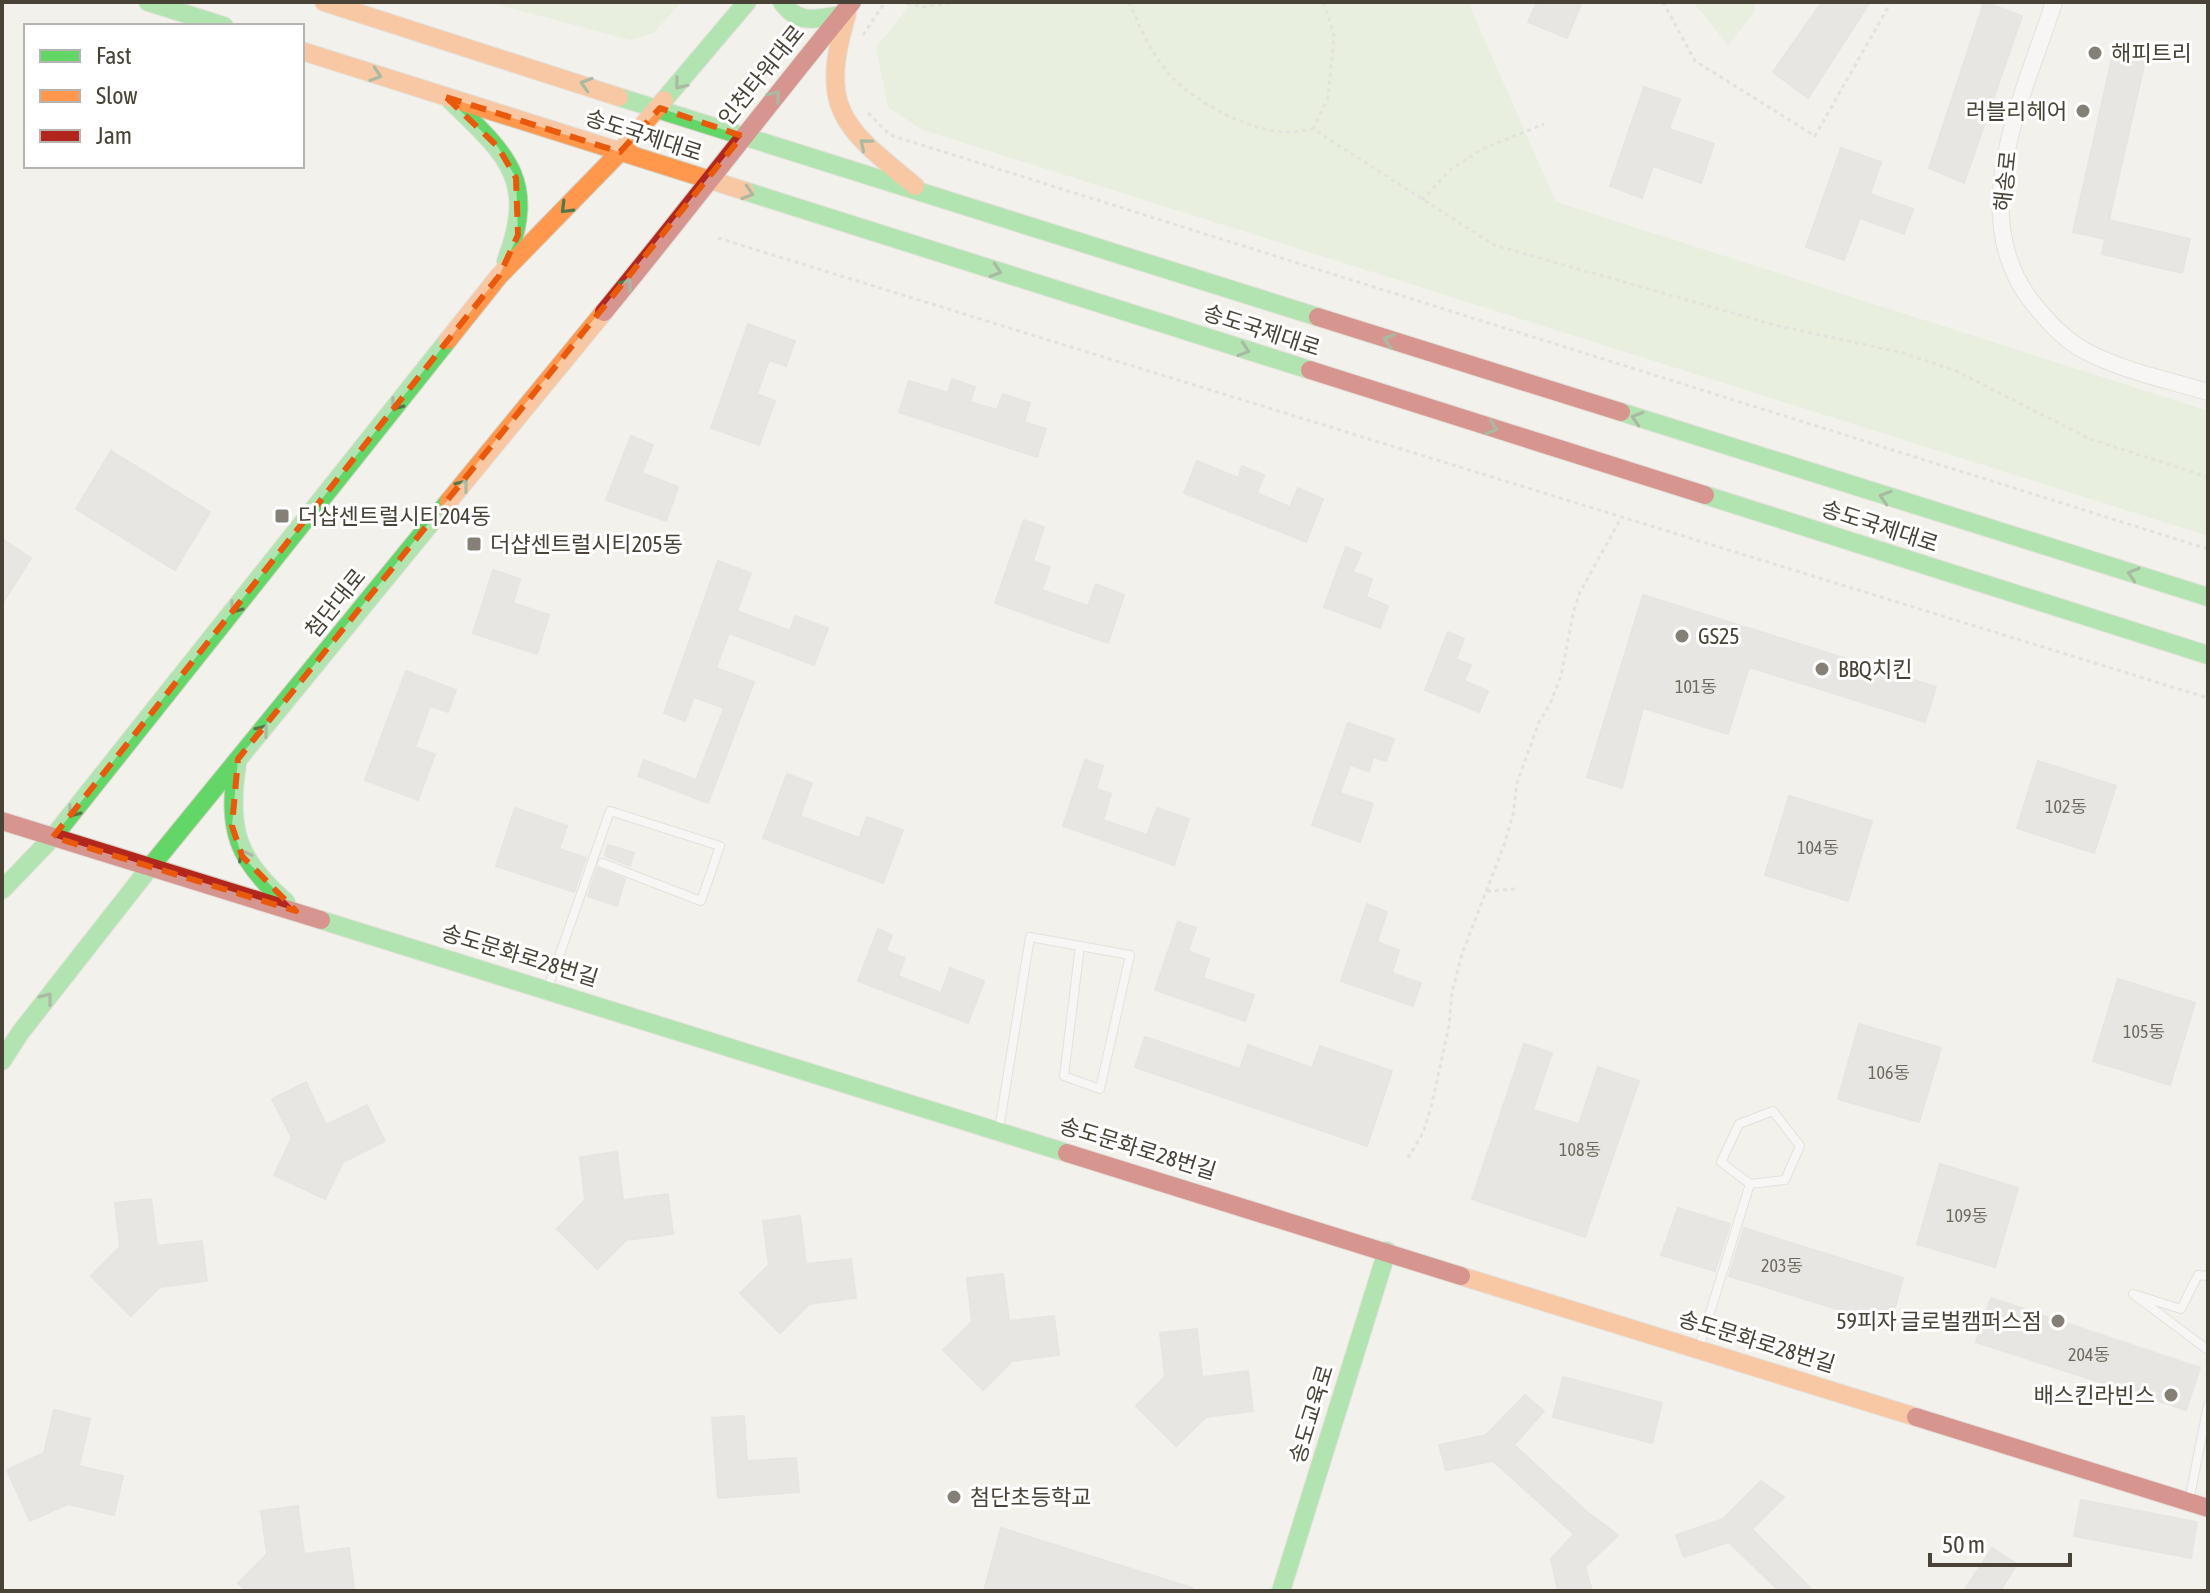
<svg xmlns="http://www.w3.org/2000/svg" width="2210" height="1593" viewBox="0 0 2210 1593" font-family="'Asap Condensed','Noto Sans KR',sans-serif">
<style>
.green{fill:#ddedcc}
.building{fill:#dcdad4;stroke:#dad8d2;stroke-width:2}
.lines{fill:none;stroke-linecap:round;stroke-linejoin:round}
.lane-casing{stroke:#d0cfc9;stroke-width:10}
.street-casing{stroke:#d0cfc9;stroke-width:18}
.fast-casing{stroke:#d2cfc3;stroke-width:20}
.slow-casing{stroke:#d2cfc3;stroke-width:20}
.jam-casing{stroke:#d2cfc3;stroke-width:20}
.path{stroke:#d2d1ca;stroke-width:3;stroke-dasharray:4 4;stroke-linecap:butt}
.lane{stroke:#fdfdfc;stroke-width:8}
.street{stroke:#fdfdfc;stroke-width:16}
.fast{stroke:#63d668;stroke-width:18}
.slow{stroke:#ff974d;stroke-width:18}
.jam{stroke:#b3261e;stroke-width:18}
.oneway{stroke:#527648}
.marked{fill:none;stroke:#e8590c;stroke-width:6;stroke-dasharray:16 10;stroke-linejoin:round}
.poi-dot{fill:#848076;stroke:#fff;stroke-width:3}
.labels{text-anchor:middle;stroke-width:6;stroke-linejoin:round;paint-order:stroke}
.number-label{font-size:18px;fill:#6e6a5f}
.poi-label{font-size:22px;fill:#494337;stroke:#fff;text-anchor:start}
.street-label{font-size:22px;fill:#494337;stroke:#fff}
</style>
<rect width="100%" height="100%" fill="#f2f1ec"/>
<g class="green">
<polygon points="488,2 682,2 653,33 630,40"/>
<polygon points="913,2 1468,2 1556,202 2208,411 2208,536 923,130 888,107 876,47"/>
<polygon points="1693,2 1755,2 1754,13 1728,45"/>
</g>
<g class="building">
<polygon points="1537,2 1582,2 1567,38 1528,22"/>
<polygon points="1822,2 1870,2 1808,98 1773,72"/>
<polygon points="1984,2 2022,16 1964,183 1929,168"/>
<polygon points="2115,45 2147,52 2109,220 2190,239 2182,273 2102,254 2105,239 2073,232"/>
<polygon points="1644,87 1680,99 1669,129 1714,144 1701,183 1653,166 1642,198 1610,186"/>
<polygon points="1841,148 1881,162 1870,194 1913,209 1904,234 1860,218 1844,260 1806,247"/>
<polygon points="748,324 795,341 786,366 769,360 757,394 775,401 759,445 711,428"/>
<polygon points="952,379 975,387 970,402 997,410 1003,394 1030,403 1024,422 1046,429 1037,457 899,412 909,381 948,393"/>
<polygon points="631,436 653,445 642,473 678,487 666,521 606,500"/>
<polygon points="111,451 210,512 175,570 76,509"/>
<polygon points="1197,461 1238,478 1242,466 1264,475 1257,493 1290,507 1298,488 1323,499 1306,542 1184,493"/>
<polygon points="1024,520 1044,527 1033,561 1050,567 1042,590 1088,606 1096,584 1124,595 1108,643 995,603"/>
<polygon points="2,539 31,558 2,604"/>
<polygon points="1346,547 1361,553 1353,572 1372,579 1366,597 1388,606 1380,628 1324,607"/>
<polygon points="718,561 751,573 737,611 790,631 795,616 828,628 814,665 729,633 716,668 754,682 708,803 638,776 644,760 696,780 724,708 694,697 685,721 664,713"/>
<polygon points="493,570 520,579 513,603 549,615 537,654 473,633"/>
<polygon points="1643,595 1936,687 1925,722 1749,667 1728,734 1643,708 1622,788 1587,777"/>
<polygon points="1448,632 1464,639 1456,659 1471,665 1464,681 1488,691 1479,712 1425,690"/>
<polygon points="406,671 456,690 448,712 430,706 415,747 435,754 418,800 365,780"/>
<polygon points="1348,723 1394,739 1386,761 1373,757 1369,771 1350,765 1340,793 1373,804 1360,842 1312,825"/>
<polygon points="1085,760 1103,766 1096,789 1111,794 1103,820 1147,835 1157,808 1189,819 1174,865 1063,826"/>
<polygon points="2038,761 2116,786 2094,853 2017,828"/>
<polygon points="787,774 812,783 800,816 859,838 867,817 903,830 883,883 763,838"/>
<polygon points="1789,796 1872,821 1848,901 1765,875"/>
<polygon points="515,808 567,826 559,849 586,858 574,892 496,866"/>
<polygon points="608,845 634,853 630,866 605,856"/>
<polygon points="597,868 625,879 617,906 588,896"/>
<polygon points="1367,904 1387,912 1377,942 1399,950 1392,973 1421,983 1413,1006 1341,981"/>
<polygon points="1178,922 1196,928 1188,951 1209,959 1203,978 1254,995 1245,1021 1155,990"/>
<polygon points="878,929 892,935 886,951 905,958 898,976 941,993 950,968 984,981 968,1023 858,981"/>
<polygon points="2118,979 2195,1003 2170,1085 2093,1061"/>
<polygon points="1859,1024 1941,1048 1919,1122 1838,1099"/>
<polygon points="1145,1037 1240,1069 1248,1045 1312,1068 1320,1046 1392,1071 1367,1146 1135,1067"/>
<polygon points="1524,1044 1552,1053 1533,1110 1579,1124 1598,1067 1639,1081 1585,1237 1472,1199"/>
<polygon points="306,1082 326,1125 367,1105 385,1141 343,1162 325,1199 274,1175 292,1138 272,1099"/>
<polygon points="617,1152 623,1200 668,1194 673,1234 626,1240 597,1269 557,1229 585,1200 580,1157"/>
<polygon points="1940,1164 2018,1188 1995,1267 1917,1244"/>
<polygon points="151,1199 157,1246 202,1241 207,1281 160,1287 131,1316 91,1276 120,1247 115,1203"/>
<polygon points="1678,1208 1730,1224 1715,1271 1661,1255"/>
<polygon points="800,1216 806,1264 851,1259 856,1298 809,1304 780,1333 740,1293 769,1265 763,1221"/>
<polygon points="1744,1228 1903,1278 1890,1325 1729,1276"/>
<polygon points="1003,1274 1009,1321 1054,1316 1059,1355 1012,1361 983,1390 943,1350 972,1322 967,1278"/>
<polygon points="1991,1298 2200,1368 2186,1410 1976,1342"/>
<polygon points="1197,1329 1202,1377 1248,1371 1253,1411 1206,1417 1176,1446 1136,1406 1165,1377 1160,1333"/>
<polygon points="1563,1377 1662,1403 1652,1443 1553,1417"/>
<polygon points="1525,1395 1544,1411 1514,1445 1587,1512 1618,1535 1585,1567 1592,1591 1558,1591 1551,1559 1574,1534 1493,1461 1446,1470 1439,1445 1486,1435"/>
<polygon points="54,1410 90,1419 79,1466 123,1476 114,1515 68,1504 30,1521 7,1470 44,1453"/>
<polygon points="744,1416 747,1461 796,1458 799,1492 718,1498 712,1418"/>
<polygon points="1761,1481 1784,1497 1752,1529 1813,1591 1779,1591 1729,1542 1684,1557 1676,1535 1723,1519"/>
<polygon points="2081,1500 2197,1522 2191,1558 2074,1536"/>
<polygon points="298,1506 304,1554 349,1548 354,1588 330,1591 246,1591 238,1583 267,1554 261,1511"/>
<polygon points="1001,1528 1192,1588 1191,1591 984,1591"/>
<polygon points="1992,1548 2017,1564 2000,1591 1964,1591"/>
</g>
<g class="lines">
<defs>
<g id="lane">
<polyline points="548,988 610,811 720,846 701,901 602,863"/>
<polyline points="999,1129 1030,937 1130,955 1100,1089 1064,1076 1080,946"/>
<polyline points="2208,1276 2198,1275 2181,1309 2133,1294 2208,1350"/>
<polyline points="1699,1348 1750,1184 1785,1180 1800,1146 1773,1111 1739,1124 1721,1162 1750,1184"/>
<polyline points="2189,1501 2208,1405"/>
</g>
<path id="street" d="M2054,2C2024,97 1960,219 2037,308C2051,325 2066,341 2087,352C2124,371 2168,380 2208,392"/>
<g id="fast">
<polyline points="148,2 224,26"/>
<path d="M782,2C798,25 817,19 841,15"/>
<polyline points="619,97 1318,317"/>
<path d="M450,100C507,155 537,180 506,261"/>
<polyline points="664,100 747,2"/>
<polyline points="745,191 1310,370"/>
<polyline points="1621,412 2208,597"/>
<polyline points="1705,495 2208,655"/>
<path d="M237,765C227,829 237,860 286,902"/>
<polyline points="2,890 53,837 448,340"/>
<polyline points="321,920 1067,1153"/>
<polyline points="2,1061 20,1033 151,866 449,501"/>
<polyline points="1281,1591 1387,1251"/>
</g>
<g id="slow">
<polyline points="324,2 619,97"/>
<path d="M847,14C818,110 843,127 915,186"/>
<polyline points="302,51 745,191"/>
<polyline points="448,340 499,276 620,152 664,100"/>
<polyline points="449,501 604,312"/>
<polyline points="1461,1276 1916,1417"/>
</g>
<g id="jam">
<path d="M604,312C688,210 768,104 852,2"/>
<polyline points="1318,317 1621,412"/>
<polyline points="1310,370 1705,495"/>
<polyline points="2,821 321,920"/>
<polyline points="1067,1153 1461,1276"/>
<polyline points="1916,1417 2208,1508"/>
</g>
</defs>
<use href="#lane" class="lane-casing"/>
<use href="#street" class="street-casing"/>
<use href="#fast" class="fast-casing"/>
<use href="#slow" class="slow-casing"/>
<use href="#jam" class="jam-casing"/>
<g class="path">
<polyline points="899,2 924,7 956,2"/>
<path d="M1129,2C1140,28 1153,57 1172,77C1197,103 1252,133 1289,132C1297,132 1305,130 1313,129L1494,245L1775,325L1903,353L1956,371L2090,439L2208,477"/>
<polyline points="1663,2 1695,61 1815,136 1891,2"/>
<polyline points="863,35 885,2"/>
<polyline points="868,113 890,135 2208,549"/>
<polyline points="1313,129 1328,98 1334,36 1324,2"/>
<polyline points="1422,200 1451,169 1482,149 1544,124"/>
<polyline points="718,238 2208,698"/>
<polyline points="1487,891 1515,889"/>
<polyline points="1408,1158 1423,1133 1432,1103 1449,1026 1452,992 1462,954 1504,845 1513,815 1517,783 1539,722 1550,704 1561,676 1573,614 1580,592 1621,518"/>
</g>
<use href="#lane" class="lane"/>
<use href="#street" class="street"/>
<use href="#fast" class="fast"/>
<use href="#slow" class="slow"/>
<use href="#jam" class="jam"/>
</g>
<defs><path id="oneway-chevron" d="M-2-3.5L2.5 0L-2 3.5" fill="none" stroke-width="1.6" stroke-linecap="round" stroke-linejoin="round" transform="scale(2)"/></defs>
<g class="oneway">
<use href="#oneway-chevron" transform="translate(376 75) rotate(18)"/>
<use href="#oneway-chevron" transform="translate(586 84) rotate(-163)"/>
<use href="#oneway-chevron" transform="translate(680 84) rotate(129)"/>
<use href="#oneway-chevron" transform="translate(775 96) rotate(-51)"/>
<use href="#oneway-chevron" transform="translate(865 144) rotate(-140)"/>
<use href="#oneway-chevron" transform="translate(748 193) rotate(18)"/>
<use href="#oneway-chevron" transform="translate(566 208) rotate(135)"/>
<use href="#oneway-chevron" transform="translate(996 271) rotate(18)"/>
<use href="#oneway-chevron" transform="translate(627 284) rotate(-51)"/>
<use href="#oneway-chevron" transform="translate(1389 340) rotate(-163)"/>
<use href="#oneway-chevron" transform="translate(1244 350) rotate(18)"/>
<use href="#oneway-chevron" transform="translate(396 405) rotate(128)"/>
<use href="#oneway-chevron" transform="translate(1637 418) rotate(-163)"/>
<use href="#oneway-chevron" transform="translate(1492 428) rotate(18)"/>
<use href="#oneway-chevron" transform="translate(463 485) rotate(-51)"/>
<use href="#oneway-chevron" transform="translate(1885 497) rotate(-163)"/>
<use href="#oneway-chevron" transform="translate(2133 574) rotate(-163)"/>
<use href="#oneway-chevron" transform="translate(235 608) rotate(128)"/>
<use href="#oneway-chevron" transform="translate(263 730) rotate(-51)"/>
<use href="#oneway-chevron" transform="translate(73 812) rotate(128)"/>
<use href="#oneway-chevron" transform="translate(244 855) rotate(-118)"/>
<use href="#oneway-chevron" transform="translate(47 998) rotate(-52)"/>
</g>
<path d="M0 0H2210V1593H0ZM446,97L620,152L660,108L742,136L238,759L232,826L242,856L296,911L53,837L499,276L518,235L516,178L498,147Z" fill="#f2f1ec" fill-opacity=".55" fill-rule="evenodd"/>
<path class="marked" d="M446,97L620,152L660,108L742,136L238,759L232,826L242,856L296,911L53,837L499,276L518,235L516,178L498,147Z"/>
<g class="poi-dot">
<circle cx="2095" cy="53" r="8"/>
<circle cx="2083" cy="111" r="8"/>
<rect x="274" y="508" width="16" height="16" rx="4"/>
<rect x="466" y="536" width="16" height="16" rx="4"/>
<circle cx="1682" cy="636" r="8"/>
<circle cx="1822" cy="669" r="8"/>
<circle cx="2058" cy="1321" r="8"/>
<circle cx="2171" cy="1395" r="8"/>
<circle cx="954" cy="1497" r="8"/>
</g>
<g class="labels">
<g class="number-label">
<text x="1696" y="693">101동</text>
<text x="2066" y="813">102동</text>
<text x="1818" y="854">104동</text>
<text x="2144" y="1038">105동</text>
<text x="1889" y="1079">106동</text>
<text x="1580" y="1156">108동</text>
<text x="1967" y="1222">109동</text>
<text x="1782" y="1272">203동</text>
<text x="2089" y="1361">204동</text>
</g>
<g class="poi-label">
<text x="2111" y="61">해피트리</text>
<text x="2067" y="119" text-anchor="end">러블리헤어</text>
<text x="298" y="524">더샵센트럴시티204동</text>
<text x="490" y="552">더샵센트럴시티205동</text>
<text x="1698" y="644">GS25</text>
<text x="1838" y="677">BBQ치킨</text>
<text x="2042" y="1329" text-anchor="end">59피자 글로벌캠퍼스점</text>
<text x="2155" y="1403" text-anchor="end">배스킨라빈스</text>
<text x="970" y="1505">첨단초등학교</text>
</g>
<g class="street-label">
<text transform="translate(761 75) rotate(-51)" y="8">인천타워대로</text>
<text transform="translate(644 135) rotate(18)" y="8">송도국제대로</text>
<text transform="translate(2005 181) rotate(-84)" y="8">해송로</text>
<text transform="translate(1262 330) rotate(18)" y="8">송도국제대로</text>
<text transform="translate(1880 526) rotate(18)" y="8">송도국제대로</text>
<text transform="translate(335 603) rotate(-51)" y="8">첨단대로</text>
<text transform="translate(520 955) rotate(17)" y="8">송도문화로28번길</text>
<text transform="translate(1138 1148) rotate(17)" y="8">송도문화로28번길</text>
<text transform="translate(1757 1341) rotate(17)" y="8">송도문화로28번길</text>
<text transform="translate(1311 1414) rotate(-73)" y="8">송도교육로</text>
</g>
</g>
<rect width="2210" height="1593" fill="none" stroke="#494337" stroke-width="8"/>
<rect x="24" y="24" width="280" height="144" fill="#ffffff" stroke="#b6b4af" stroke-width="2"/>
<rect x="40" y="50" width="40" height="12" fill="#63d668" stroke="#b6b4af" stroke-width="2"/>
<text x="96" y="64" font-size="24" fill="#494337">Fast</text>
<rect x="40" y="90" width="40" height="12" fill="#ff974d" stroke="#b6b4af" stroke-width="2"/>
<text x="96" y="104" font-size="24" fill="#494337">Slow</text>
<rect x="40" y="130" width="40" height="12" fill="#b3261e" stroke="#b6b4af" stroke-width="2"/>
<text x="96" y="144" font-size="24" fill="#494337">Jam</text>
<path d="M1930 1553v12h140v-12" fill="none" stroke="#494337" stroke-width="4"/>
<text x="1942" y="1553" font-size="24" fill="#494337" stroke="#ffffff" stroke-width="6" paint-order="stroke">50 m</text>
</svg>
